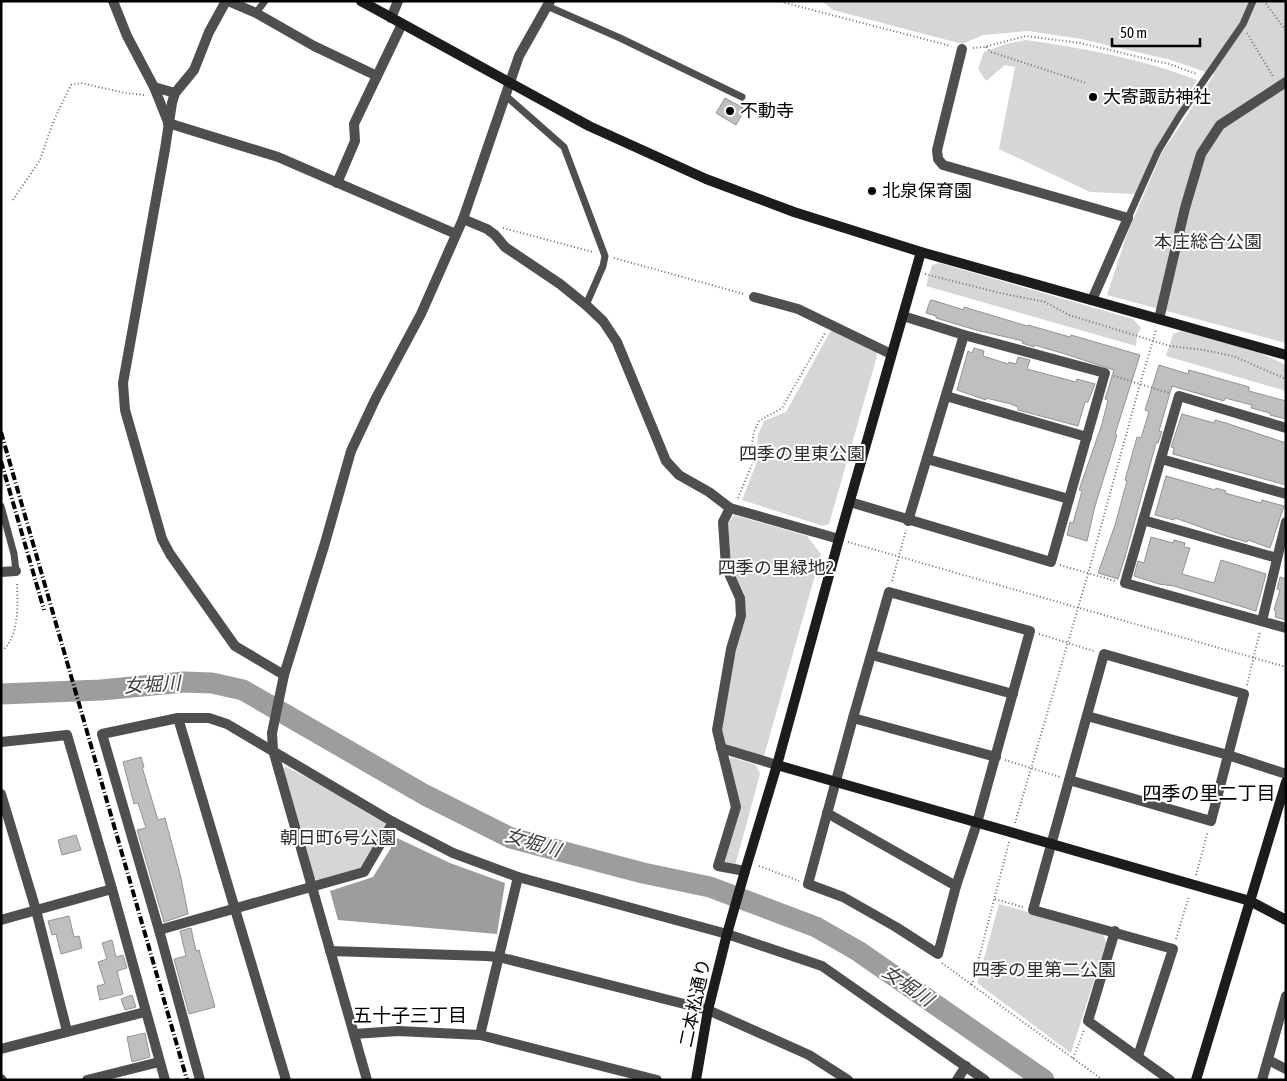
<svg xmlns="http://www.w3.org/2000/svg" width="1287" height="1081" viewBox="0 0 1287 1081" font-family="'Asap Condensed','Noto Sans JP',sans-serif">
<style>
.green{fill:#d6d6d6}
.water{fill:#9d9d9d}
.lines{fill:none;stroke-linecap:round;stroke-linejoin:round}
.river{stroke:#9d9d9d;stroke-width:21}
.building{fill:#bfbfbf;stroke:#939393}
.path{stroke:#717171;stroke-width:2;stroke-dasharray:1 2.5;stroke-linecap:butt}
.lane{stroke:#4f4f4f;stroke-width:7}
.street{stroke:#4f4f4f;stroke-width:10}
.secondary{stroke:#1c1c1c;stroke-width:10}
.rail{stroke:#000;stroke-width:4;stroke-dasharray:8 2.5 1 2.5;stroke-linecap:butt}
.poi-dot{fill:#000;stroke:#fff;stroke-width:2}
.labels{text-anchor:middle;stroke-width:4;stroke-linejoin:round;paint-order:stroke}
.poi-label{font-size:18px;fill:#000;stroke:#fff;text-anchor:start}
.park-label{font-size:18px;fill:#2d2d2d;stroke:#fff}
.street-label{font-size:18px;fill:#000;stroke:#fff}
.water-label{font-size:19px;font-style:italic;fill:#3e3e3e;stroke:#fff}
.neighbourhood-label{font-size:19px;fill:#000;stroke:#fff}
</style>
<rect width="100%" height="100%" fill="#fff"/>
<g class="green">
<polygon points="822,1 1286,1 1286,343 1107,295 1127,234 1162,152 1214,75 1171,60 1081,39 1028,31 983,35 962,44 833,10"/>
<path d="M1026,40C1085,48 1142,59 1197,80L1154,153L1136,194L1090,192L999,149L1015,67L1005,65L986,81L978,69L984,52L1006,44Z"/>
<polygon points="939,263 1133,319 1141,328 1137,336 1136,346 926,286 932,265"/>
<polygon points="834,329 877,351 877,356 829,524 823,526 742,500 756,464 758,435 764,421 786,412 830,332"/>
<polygon points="1181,331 1258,352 1286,365 1286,391 1166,356 1173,334"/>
<polygon points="734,515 807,536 821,554 764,756 725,744 720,732 736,644 746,619 744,593 731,567 728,524"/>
<polygon points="731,757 756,765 760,774 735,866 723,864 740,804 727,765"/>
<polygon points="286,767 324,786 370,815 385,823 386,825 362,869 319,881 312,877 283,768"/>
<polygon points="999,904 1103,933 1106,943 1071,1053 977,983"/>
</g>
<polygon class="water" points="397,838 450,863 505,883 497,934 338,920 330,891 373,877"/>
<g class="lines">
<polyline class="river" points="1,694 101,690 184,682 212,683 243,690 425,795 511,838 643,873 710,887 816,927 858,951 1044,1080"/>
</g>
<g class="building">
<polygon points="725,98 745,109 736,125 716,113"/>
<polygon points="932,300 964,310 964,307 1027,326 1028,325 1070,337 1071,335 1140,355 1115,434 1117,435 1095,506 1087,541 1067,535 1070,522 1073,523 1082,491 1079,490 1102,424 1108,400 1105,399 1114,370 1062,353 1034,345 1034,347 1022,343 1023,341 976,330 936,318 936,316 926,313 930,301"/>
<polygon points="974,348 984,351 983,356 1008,364 1009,362 1016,364 1018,357 1030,360 1027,369 1076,382 1077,379 1095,384 1088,402 1085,402 1078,426 1018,410 1018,407 1011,404 986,398 986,400 957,390 968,351 972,353"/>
<polygon points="1159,365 1188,374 1189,370 1249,387 1249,391 1286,401 1286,419 1270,415 1270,413 1251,408 1252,405 1225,398 1224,401 1172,386 1159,431 1162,432 1158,443 1156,443 1125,557 1118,579 1098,573 1115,525 1127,481 1125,480 1137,437 1141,438 1149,412 1145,410"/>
<polygon points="1182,414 1214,423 1215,420 1226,423 1286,443 1286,485 1173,454 1174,448 1171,447"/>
<polygon points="1166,476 1215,490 1216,488 1226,491 1225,493 1261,503 1262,500 1284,506 1270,548 1248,540 1247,542 1229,537 1175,518 1174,520 1155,515"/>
<polygon points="1151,537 1173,543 1174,540 1185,543 1184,547 1190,548 1182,574 1214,583 1221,560 1266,574 1256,611 1174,586 1159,584 1134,576 1138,561 1144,563"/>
<polygon points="1280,577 1286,579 1286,620 1275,617 1276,611 1274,610 1280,590 1277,589"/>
<polygon points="141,757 144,767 142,767 158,820 165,818 181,878 188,914 164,922 137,830 146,828 138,803 134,804 123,762"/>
<polygon points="76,835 81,850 62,855 58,840"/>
<polygon points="69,916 74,937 79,936 82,948 61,954 56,934 52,935 48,921"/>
<polygon points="191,928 196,951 199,950 215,1007 189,1014 174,959 186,956 180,931"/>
<polygon points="112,940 116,957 123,955 127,968 117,971 123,994 100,1000 97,986 105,984 98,962 107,959 102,943"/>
<polygon points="132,995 136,1007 125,1010 121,999"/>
<polygon points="145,1033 150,1057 132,1062 127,1037"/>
</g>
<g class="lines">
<g class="path">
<polyline points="778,1 951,46"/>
<polyline points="1264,1 1286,31"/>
<polyline points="1247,33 1274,78"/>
<polyline points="986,47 991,52 1086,83"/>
<polyline points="973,48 984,47 1026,36 1080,43 1169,64 1197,74"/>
<polyline points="13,200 40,160 54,120 71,85 81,83 125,93 145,95"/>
<polyline points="503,228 593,252"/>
<polyline points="614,258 744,294"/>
<polyline points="925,274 1000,293 1045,302 1069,315 1170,346 1204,350 1233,356 1286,379"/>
<polyline points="1114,376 1169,393"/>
<polyline points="738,498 753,462 752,443 754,432 759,421 782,408 825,333"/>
<polyline points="848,542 1286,667"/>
<polyline points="1060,565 1115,581"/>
<polyline points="892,581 906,530"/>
<polyline points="1039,634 1094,651"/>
<path d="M1,649H4C19,635 18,603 17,583"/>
<polyline points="1247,685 1260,631"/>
<polyline points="1005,760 1060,777"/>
<polyline points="1015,823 1088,574 1140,384 1156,330"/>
<polyline points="1009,842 972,985 1103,1080"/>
<polyline points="759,866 799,881"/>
<polyline points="1196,875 1208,831"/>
<polyline points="995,899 1023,907"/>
<polyline points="1176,939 1189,896"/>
<polyline points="942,963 972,985"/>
<polyline points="1073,1058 1084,1030"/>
</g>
<g class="lane">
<polyline points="547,6 620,38 742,97"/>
<polyline points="256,13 265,1"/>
<polyline points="506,96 564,147 605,256 603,266 586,305"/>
<polyline points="1128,218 1158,151 1180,115 1243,24 1253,1"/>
<polyline points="1,506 14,554 16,571"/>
</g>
<g class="street">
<polyline points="113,1 127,36 154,87 168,122"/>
<polyline points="226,1 209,32 194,70 175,93 172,103 165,149 123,383 125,410 162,539 170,554 235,646 284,675"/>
<polyline points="228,1 256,13 314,46 377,76"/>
<polyline points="391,18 398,1"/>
<polyline points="962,49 937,150 938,159 943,165 1128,218 1092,300"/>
<polyline points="154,87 175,93"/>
<polyline points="168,123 278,157 456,234"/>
<polyline points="337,183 355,141 354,124 402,24"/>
<polyline points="463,219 487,229 495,235 505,247 560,284 586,305 603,321 617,342 666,461 679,475 709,492 730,508 839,539"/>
<polyline points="754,297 798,309 891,354"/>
<polyline points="1159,319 1185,208 1201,154 1220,125 1286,82"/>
<polyline points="946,396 1087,437"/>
<polyline points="1286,428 1179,396 1125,583 1286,628"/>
<polyline points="927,459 1069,499"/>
<polyline points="1161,459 1286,494"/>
<polyline points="850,502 1051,562 1105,373 964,335 903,316"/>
<polyline points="730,508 723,522 726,567 740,598 741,616 731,649 717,730 736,807 718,866 745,871"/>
<polyline points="1143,520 1277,558"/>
<polyline points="908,521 964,335"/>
<polyline points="1,572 16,571"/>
<polygon points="889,592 1030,631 977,823 956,886 938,954 896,927 843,897 808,884 853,718"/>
<polyline points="1262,621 1286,522"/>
<polyline points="872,655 1013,694"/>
<polyline points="1087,716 1228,755 1286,774"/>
<polyline points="178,718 286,1080"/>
<polyline points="853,718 996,757"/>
<polyline points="1,742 67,735 112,889 165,1080"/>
<polyline points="721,748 777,765"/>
<polyline points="1069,780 1211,821 1244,694 1104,654 1033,910 1173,949 1138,1056"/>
<polyline points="1,794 36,910 67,1031"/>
<polyline points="827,813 956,886"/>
<polyline points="1,920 112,889"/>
<polyline points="159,930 364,872 393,822"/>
<polyline points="1115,931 1088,1021 1170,1080"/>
<polyline points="330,951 486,956 499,957 708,1010 809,1055 848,1080"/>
<polyline points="354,1034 398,1031 480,1035 657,1080"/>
<polyline points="480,1035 518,877"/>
<polyline points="1,1049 145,1012"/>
<polyline points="1268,1060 1286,1069"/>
<polyline points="1,1079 2,1080"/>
<polyline points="87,1080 159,1062"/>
<polyline points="200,1080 159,930 102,734 178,718 209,718 227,724 393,822 453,853 518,877 727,934 822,966 985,1080"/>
<polyline points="367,1080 273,750 272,733 284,675 325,543 351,451 376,398 421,314 463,219 519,56 550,1"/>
<polyline points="957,1080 966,1066"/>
<polyline points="1262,1080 1286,996"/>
</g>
<g class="secondary">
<polyline points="361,1 589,126 706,179 794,212 921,252 1286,355"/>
<polyline points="777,765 1250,901 1286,920"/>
<polyline points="696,1080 708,1010 727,934 745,871 777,765 839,539 921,252"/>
<polyline points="1196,1080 1286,782"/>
</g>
<g class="rail">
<polyline points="1,432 187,1080"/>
<polyline points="1,461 44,610"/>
</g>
</g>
<g class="poi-dot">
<circle cx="1093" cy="97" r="5"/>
<circle cx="730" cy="111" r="5"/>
<circle cx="872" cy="191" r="5"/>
</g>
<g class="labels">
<g class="poi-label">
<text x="1103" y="103">大寄諏訪神社</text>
<text x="740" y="117">不動寺</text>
<text x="882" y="197">北泉保育園</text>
</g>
<g class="park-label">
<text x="1208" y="248">本庄総合公園</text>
<text x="802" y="460">四季の里東公園</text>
<text x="776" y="574">四季の里緑地2</text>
<text x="338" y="844">朝日町6号公園</text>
<text x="1044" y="976">四季の里第二公園</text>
</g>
<g class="street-label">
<text transform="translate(695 1003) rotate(-78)" y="6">二本松通り</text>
</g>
<g class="water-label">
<text transform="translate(152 684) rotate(-3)" y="7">女堀川</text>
<text transform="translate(533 842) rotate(17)" y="7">女堀川</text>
<text transform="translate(908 985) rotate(35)" y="7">女堀川</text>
</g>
<g class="neighbourhood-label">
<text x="1209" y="800">四季の里二丁目</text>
<text x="410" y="1022">五十子三丁目</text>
</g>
</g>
<rect width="1287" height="1081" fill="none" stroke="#000000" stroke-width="5"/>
<path d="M1112 38v8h88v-8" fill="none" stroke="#000000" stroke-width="2.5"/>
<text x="1120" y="38" font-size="15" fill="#000000" stroke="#ffffff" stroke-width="4" paint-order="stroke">50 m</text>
</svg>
